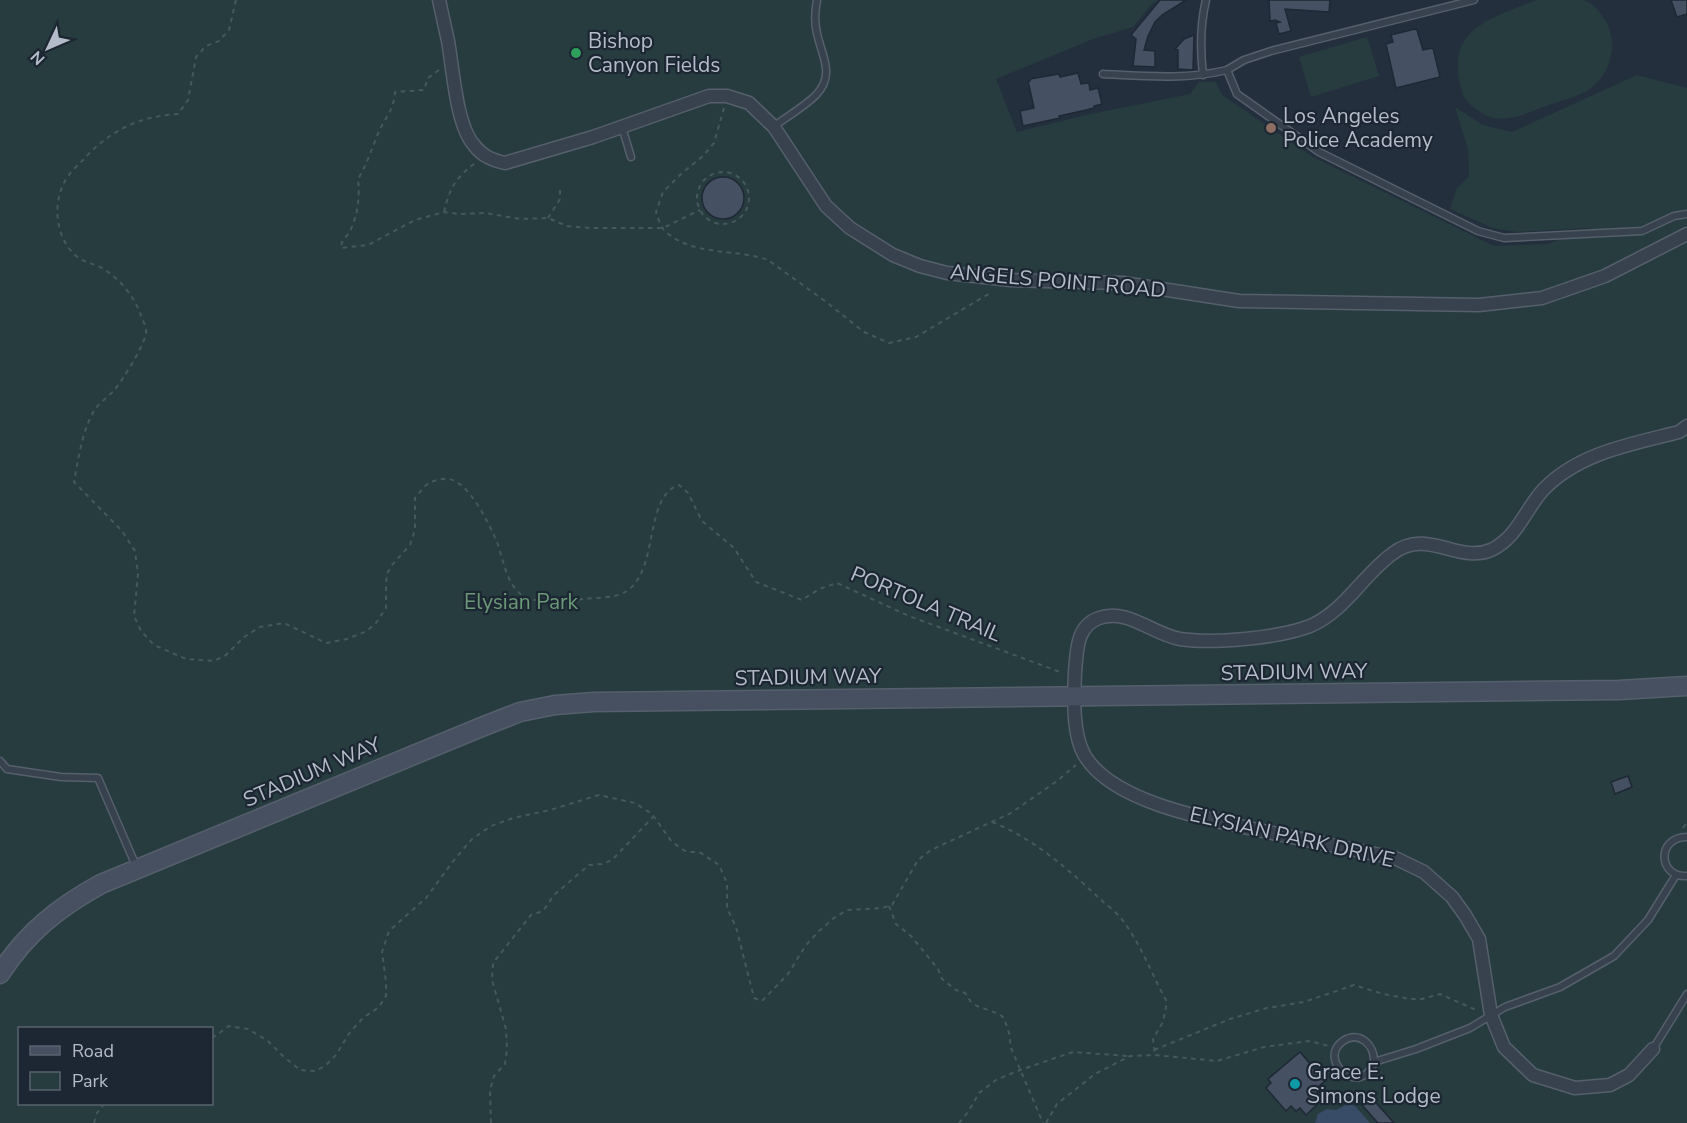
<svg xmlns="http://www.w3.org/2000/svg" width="1687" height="1123" viewBox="0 0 1687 1123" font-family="'Nunito Sans',sans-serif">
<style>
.green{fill:#263c3f;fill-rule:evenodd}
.water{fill:#394c67}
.building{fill:#455162;stroke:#1f2835;stroke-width:1.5}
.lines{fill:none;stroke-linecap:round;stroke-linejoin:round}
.lane-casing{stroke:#565f6c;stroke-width:9}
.street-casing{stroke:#565f6c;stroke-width:15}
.secondary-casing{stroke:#565f6c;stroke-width:21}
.path{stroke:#44595c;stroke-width:2;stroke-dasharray:4.5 4.5;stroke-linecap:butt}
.lane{stroke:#38414e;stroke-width:6}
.street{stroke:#38414e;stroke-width:12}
.secondary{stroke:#465061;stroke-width:18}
.leisure-dot{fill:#2e9e5b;stroke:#1d2633;stroke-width:2}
.education-dot{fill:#8d6e63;stroke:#1d2633;stroke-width:2}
.culture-dot{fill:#0f9aa8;stroke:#1d2633;stroke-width:2}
.labels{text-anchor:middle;stroke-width:4.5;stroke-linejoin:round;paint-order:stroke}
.poi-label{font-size:21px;fill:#b4bcc9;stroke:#1d2633;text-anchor:start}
.street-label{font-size:21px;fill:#b4bcc9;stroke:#1d2633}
.park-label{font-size:21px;fill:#6b9a76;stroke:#1d2633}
</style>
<rect width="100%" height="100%" fill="#242f3e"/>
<g class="green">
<path d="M0,0H1160L1153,3L1133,27L1093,39L996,79L1017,132L1086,115L1190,94L1199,82H1216L1222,95L1313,157L1494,246L1548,244L1590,228L1517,232L1493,228L1450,209L1457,188L1469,176L1468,149L1455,107L1483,125L1512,132L1637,75L1687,88V1123H0ZM20,1028H212V1104H20Z"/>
<path d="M1536,0C1548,0 1570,0 1582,0C1593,2 1599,11 1605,20C1620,45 1610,78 1585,92C1574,98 1559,101 1546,106C1530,112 1512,121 1493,118C1484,116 1469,105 1464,97C1463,95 1462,90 1461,88C1445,28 1491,19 1536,0Z"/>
<polygon points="1367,37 1379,76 1311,97 1299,57"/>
</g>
<polygon class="water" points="1348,1104 1355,1106 1370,1123 1315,1123 1318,1114 1327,1109 1336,1110"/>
<g class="building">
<polygon points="1160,0 1186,0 1162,15 1155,22 1148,36 1144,50 1155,51 1155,67 1133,66 1136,39 1131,35"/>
<polygon points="1269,0 1330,0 1329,12 1285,9 1291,31 1279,34 1276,23 1280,22 1275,20 1270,21"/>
<polygon points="1671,0 1687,0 1687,14 1677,17"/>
<polygon points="1415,29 1417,30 1423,50 1433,48 1440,77 1396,88 1386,44 1393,42 1391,35"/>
<polygon points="1194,35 1193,70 1178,69 1178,50 1175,49 1184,39"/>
<polygon points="1078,73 1081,84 1089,83 1090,90 1098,88 1102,104 1094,106 1094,108 1086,110 1059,116 1060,118 1023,126 1020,111 1034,108 1028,81 1030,81 1030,79 1059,74 1060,77"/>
<circle cx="723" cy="198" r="21"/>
<polygon points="1628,776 1632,787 1615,794 1611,782"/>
<polygon points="1300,1052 1325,1081 1318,1087 1320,1090 1316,1094 1322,1100 1306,1115 1300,1108 1296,1111 1291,1106 1286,1111 1266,1088 1271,1083 1268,1079"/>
<polygon points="1370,1096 1394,1123 1378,1123 1361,1104"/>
</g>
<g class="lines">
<defs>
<g id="lane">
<polyline points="1474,0 1271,51 1244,60 1227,70 1237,94 1319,152 1478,231 1504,238 1642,231 1674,216 1687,214"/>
<path d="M1103,74C1144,76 1186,80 1227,70"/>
<path d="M1203,75C1200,49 1200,25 1206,0"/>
<path d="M774,126C788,116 804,107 816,95C836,74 821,55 817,33C814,22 815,11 817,0"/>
<polyline points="622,127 631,157"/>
<polyline points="0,761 7,769 61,777 98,778 136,866"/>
<path d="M1687,837C1656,837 1658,878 1687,876"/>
<polyline points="1653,1049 1687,994"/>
<path d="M1374,1062C1375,1045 1359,1030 1343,1041C1316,1060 1361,1099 1374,1062L1416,1049L1470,1028L1505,1007L1560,987L1614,956L1648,920L1676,875"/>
</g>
<g id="street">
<path d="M439,0C442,14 445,27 448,41C453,68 456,125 474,145C482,156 492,160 505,163L593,137L709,96H727L749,103L774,127L826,206L850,228L893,255L920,266L947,273L1011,280L1123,283L1239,301L1479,305L1542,298L1605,276L1687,234"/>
<path d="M1653,1049L1629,1075L1610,1085L1575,1088L1533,1075L1504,1047L1491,1015L1479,939L1465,915L1452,897L1424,872L1395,858C1355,850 1316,842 1277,834C1223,822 1115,806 1085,756C1072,735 1074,696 1075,672C1077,651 1076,626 1099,618C1128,608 1152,634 1180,639C1213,644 1279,638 1310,626C1344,612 1363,575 1392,554C1427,527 1457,564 1491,550C1517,538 1525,510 1543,490C1578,453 1632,444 1679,432L1687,426"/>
</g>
<path id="secondary" d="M0,974C26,933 59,907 101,884L484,726L520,712L555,705L594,702L1619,690L1687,686"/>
</defs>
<use href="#lane" class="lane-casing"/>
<use href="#street" class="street-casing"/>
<use href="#secondary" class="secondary-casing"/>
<g class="path">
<path d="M236,0L229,30L219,41L206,46L196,57L188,100L178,114C139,116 109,131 83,160C76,167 67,175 63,185C52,209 57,243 80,259C88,263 98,265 105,270C120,279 136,299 141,316C143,321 147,328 146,333C144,346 124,378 115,389C110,396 101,401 96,408C83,426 78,460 74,482L122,531L135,551L138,574L134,616L141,631L154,645L186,659L214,661L226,655L244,637L260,627L284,623L326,643L347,639L367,631L376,623L386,608V584L387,574L392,565L410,545L415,530V498C420,493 425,484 431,482C435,480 445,478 449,479C470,483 489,524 497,542C504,561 507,592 530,599C543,603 570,600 584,599C598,597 617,599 628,590C659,568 644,496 679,485L688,493L702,521L734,548L756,582L802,600L819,589L837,583L909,616L1063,673"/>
<path d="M439,70L428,78L424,90L395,92C394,107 388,115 381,127C373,144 368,163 358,179C360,196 358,215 350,231C346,238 341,240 341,248L368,245L415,220L444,212L459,214L486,213L520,219L548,218L567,226L590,228H663L700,210"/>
<path d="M724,108L714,143L703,156L681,174L663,192L656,212C658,218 660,225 664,230C691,257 735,248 768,260L825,301L864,332L889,343L916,337L992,292"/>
<circle cx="723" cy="198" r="26"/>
<path d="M444,212C450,187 455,179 475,163"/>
<polyline points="548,218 560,199 560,190"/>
<path d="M992,822C1033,838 1068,869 1100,899C1109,907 1120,915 1126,925C1143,949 1153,977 1167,1002L1163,1022L1153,1039L1155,1055"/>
<polyline points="1683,828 1687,822"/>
<polyline points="889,906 896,924 911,936 938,969 942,979 956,990 965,993 971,1002 977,1006 999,1014 1004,1018 1009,1033 1011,1048 1043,1123"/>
<polyline points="212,1038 229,1026 248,1029 268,1041 283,1056 300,1070 315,1071 325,1066 336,1055 350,1032 363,1018 379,1007 386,996 386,982 382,952 389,931 426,898 454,860 472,839 491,826 513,818 550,810 599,795 635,803 652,814 672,842 685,851 701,853 719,865 727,883 727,908 736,927 754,998 762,1001 788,974 806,945 819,931 834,918 847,910 882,908 892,905 918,860 931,850 1011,813 1057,781 1076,765"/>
<polyline points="1154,1050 1230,1019 1267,1008 1304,1002 1354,985 1383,994 1410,999 1422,999 1440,994 1476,1010"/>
<polyline points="94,1123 97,1113 104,1104"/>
<polyline points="491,1123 490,1090 494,1076 505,1064 507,1050 506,1029 492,980 493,963 531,915 543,911 554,895 589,865 602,864 612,860 653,817"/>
<polyline points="959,1123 968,1112 979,1093 996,1080 1020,1070 1073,1052 1128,1056"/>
<polyline points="1046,1123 1057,1104 1095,1074 1130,1056 1155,1055 1217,1061 1264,1047 1309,1041 1329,1046"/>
</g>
<use href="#lane" class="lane"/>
<use href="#street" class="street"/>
<use href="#secondary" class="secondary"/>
</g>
<circle class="leisure-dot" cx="576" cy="53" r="6"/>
<circle class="education-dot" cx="1271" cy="128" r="6"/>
<circle class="culture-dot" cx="1295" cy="1084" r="6"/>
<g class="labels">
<g class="poi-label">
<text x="588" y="48">Bishop<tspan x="588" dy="24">Canyon Fields</tspan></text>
<text x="1283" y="123">Los Angeles<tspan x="1283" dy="24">Police Academy</tspan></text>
<text x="1307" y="1079">Grace E.<tspan x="1307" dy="24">Simons Lodge</tspan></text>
</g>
<g class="street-label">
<text transform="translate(1058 281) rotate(5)" y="7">ANGELS POINT ROAD</text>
<text transform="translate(926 604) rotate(23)" y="7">PORTOLA TRAIL</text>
<text transform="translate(1294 672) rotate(-1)" y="7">STADIUM WAY</text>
<text transform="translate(808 677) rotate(-1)" y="7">STADIUM WAY</text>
<text transform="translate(312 772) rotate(-23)" y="7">STADIUM WAY</text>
<text transform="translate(1292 837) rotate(13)" y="7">ELYSIAN PARK DRIVE</text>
</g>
<g class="park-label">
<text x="521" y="609">Elysian Park</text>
</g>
</g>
<rect x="18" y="1027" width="195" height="78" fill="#1d2633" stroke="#59626f" stroke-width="1.5"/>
<rect x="30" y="1046" width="30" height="9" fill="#465061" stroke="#59626f" stroke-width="1.5"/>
<text x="72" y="1057" font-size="18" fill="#b4bcc9">Road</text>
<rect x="30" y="1072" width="30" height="18" fill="#263c3f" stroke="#59626f" stroke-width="1.5"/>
<text x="72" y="1087" font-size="18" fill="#b4bcc9">Park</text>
<g transform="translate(48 48) rotate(226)" stroke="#1d2633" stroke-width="4.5" paint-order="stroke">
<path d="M0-4.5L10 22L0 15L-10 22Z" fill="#b4bcc9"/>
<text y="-9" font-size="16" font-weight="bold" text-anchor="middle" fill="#b4bcc9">N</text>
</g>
</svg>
